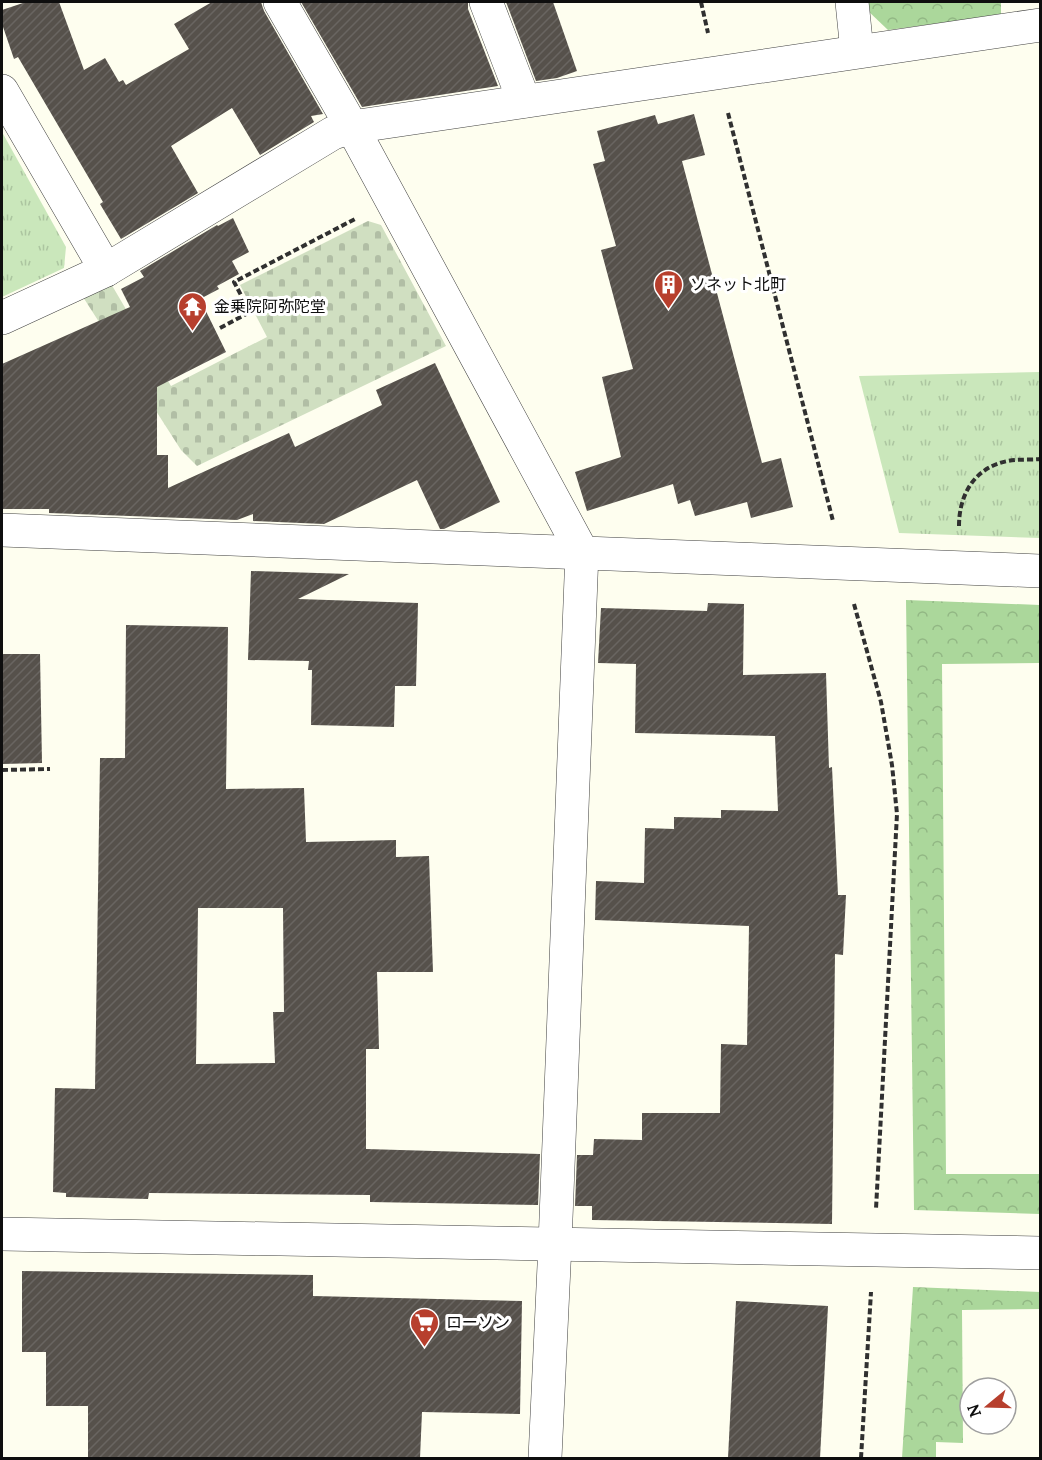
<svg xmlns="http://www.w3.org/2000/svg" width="1042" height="1460" viewBox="0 0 1042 1460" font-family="Lora,'Noto Sans JP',serif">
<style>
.forest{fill:url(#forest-crowns)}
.cemetery{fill:url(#cemetery-stones)}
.park{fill:url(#park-tufts)}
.building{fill:url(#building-hatch);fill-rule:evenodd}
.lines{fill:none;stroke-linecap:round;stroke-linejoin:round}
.minor-casing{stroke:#414141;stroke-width:34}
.path{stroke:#303030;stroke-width:4;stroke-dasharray:6 3;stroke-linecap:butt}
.minor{stroke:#fff;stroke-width:33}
.labels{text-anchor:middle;stroke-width:6;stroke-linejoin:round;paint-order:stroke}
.poi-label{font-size:16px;fill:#0e0e0e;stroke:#fff;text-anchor:start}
</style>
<defs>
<pattern id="forest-crowns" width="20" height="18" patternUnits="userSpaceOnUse" patternTransform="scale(1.5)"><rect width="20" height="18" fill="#abd79b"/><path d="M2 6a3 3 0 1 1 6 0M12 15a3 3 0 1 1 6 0" fill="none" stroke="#92b784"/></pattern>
<pattern id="cemetery-stones" width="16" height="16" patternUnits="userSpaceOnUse" patternTransform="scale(1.5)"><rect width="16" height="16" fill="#d0dfc1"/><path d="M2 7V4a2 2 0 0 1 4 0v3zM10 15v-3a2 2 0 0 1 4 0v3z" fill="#b1bea5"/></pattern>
<pattern id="park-tufts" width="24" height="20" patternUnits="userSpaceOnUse" patternTransform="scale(1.5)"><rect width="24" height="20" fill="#cae7bb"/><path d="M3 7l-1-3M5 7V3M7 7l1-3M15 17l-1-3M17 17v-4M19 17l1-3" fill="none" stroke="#acc5a0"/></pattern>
<pattern id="building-hatch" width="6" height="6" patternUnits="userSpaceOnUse" patternTransform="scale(1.5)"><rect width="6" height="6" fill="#56514b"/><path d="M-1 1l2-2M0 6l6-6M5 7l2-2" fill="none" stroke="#696561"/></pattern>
</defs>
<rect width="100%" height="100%" fill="#fefeef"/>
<g class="forest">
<polygon points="866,2 1001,2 1001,15 888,30 866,9"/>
<polygon points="906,600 1040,605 1040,663 942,664 946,1174 1040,1174 1040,1214 914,1210"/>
<polygon points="913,1287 1040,1292 1040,1309 962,1310 963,1443 936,1442 936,1458 902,1458"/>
</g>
<polygon class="cemetery" points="368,221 381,225 446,346 197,466 181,450 83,297 110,282 171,386 267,337 240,285"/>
<g class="park">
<polygon points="2,132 66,247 64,268 2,297"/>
<polygon points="1040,372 1040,538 899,533 859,376"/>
</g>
<g class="building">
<polygon points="26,2 59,2 84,70 105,58 119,82 123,80 126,85 189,49 174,24 212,2 261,2 264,11 323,114 311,116 314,122 260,155 232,108 171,146 198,193 121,239 100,204 103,202 18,57 14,59 2,24 2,10"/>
<polygon points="301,2 468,2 468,9 498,86 362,107"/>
<polygon points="506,2 553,2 577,71 557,78 536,81"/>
<polygon points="694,114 705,155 682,161 762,463 781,458 793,507 751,518 747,502 695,516 690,500 678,504 673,484 587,511 575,472 621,457 602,377 633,369 601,250 616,246 593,164 605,161 597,131 655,115 658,124"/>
<polygon points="233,218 249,252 232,261 239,274 217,286 219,289 200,299 226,352 157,387 157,455 168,455 168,488 289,433 295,447 382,405 376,390 435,363 500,502 444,529 440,529 417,480 324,524 253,521 253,514 237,520 49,513 49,509 2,509 2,364 130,307 121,289 144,277 140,271 217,225 218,226"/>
<polygon points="251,571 349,574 298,599 418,603 416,686 395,686 394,727 311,725 312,670 308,670 309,661 248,660"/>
<polygon points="708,603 744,604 743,675 826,673 829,768 832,767 838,895 846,895 843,955 835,954 832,1224 592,1220 592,1206 575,1206 577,1155 593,1155 594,1139 642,1140 642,1113 720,1113 721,1044 747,1045 749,926 595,920 596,881 644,883 645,828 674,829 674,817 721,818 721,810 778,811 775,736 635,733 636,664 598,663 601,608 707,611"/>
<path d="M126,625L228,627L226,789L304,788L306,842L396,840V857L429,856L433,972H377L379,1049H366V1149L540,1154L538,1205L370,1202V1195L149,1193L148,1199L66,1197V1193L53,1192L55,1088L95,1089L100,758H125ZM198,908H283L284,1012H273L275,1063L196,1064Z"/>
<polygon points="2,654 40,654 42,763 2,764"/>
<polygon points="22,1271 313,1275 313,1296 522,1301 520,1414 422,1412 420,1458 88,1458 88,1406 46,1406 46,1352 22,1352"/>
<polygon points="736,1301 828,1306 820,1458 728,1458"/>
</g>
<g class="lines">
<defs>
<g id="minor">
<polyline points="280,2 352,127 582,552 555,1244 545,1458"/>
<polyline points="486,2 524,101"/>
<polyline points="852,2 857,51"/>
<polyline points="2,91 106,270"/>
<polyline points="2,318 106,270 333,133 352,127 1040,25"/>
<polyline points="2,530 1040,571"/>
<polyline points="2,1234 1040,1253"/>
</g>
</defs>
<use href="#minor" class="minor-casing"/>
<g class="path">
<polyline points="701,2 708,33"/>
<polyline points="728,113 833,521"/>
<polyline points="220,328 250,312 234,282 355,219"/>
<path d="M959,526C959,494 975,467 1008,461C1018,459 1030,460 1040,459"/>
<polyline points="854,604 881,702 892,765 897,814 876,1209"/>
<polyline points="2,770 50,769"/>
<polyline points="861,1458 871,1292"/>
</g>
<use href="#minor" class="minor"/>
</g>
<defs>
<symbol id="building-pin" viewBox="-11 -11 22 30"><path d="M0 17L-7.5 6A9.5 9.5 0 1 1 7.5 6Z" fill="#b73f2d" stroke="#fff"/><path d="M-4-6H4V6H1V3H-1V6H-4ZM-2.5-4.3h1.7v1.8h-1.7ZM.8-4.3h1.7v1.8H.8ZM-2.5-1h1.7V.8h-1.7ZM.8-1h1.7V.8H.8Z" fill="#fff"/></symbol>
<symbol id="temple-pin" viewBox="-11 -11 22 30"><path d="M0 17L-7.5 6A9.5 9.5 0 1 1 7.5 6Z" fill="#b73f2d" stroke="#fff"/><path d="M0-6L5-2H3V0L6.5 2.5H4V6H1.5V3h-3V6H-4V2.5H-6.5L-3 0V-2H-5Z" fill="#fff"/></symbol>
<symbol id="supermarket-pin" viewBox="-11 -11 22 30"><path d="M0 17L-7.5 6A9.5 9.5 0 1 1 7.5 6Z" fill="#b73f2d" stroke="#fff"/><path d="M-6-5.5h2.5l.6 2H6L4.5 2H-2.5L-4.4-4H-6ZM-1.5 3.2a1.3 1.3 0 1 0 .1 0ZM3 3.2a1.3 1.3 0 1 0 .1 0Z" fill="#fff"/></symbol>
</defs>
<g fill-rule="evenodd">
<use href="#building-pin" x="652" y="268" width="33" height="45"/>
<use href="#temple-pin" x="176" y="290" width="33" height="45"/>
<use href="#supermarket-pin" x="408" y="1306" width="33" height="45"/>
</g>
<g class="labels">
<g class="poi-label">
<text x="690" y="290">ソネット北町</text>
<text x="214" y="312">金乗院阿弥陀堂</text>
<text x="446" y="1328">ローソン</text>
</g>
</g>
<rect width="1042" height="1460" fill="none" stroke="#0e0e0e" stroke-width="6"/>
<g transform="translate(988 1406) rotate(251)"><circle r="28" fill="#ffffff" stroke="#9f9f9f" stroke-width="1.5"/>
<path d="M0-4.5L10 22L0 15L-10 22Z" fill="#b73f2d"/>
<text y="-9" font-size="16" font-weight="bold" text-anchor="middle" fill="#0e0e0e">N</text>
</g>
</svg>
